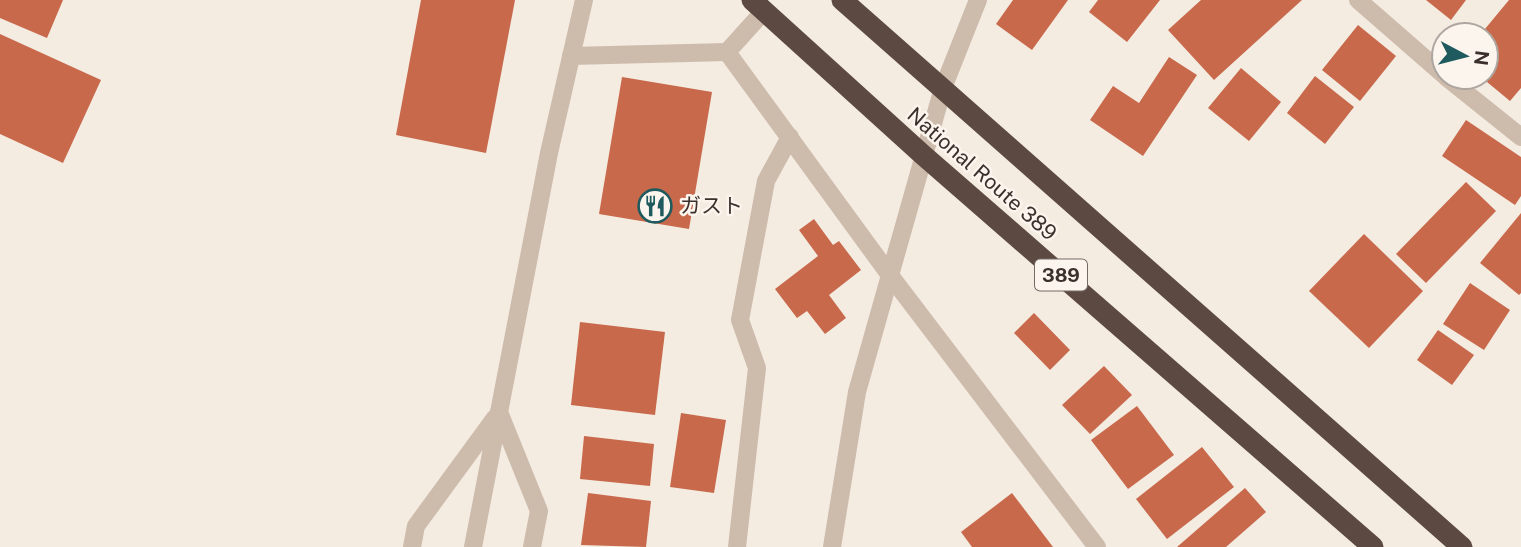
<svg xmlns="http://www.w3.org/2000/svg" width="1521" height="547" viewBox="0 0 1521 547" font-family="'Public Sans','Noto Sans JP',sans-serif">
<style>
.building{fill:#c8694b}
.lines{fill:none;stroke-linecap:round;stroke-linejoin:round}
.minor{stroke:#cdbbac;stroke-width:18}
.highway{stroke:#5c4a42;stroke-width:21}
.labels{text-anchor:middle;stroke-width:5;stroke-linejoin:round;paint-order:stroke}
.shield{fill:#fbf5ee;stroke:#756b66;stroke-width:2}
.shield-label{font-size:19px;font-weight:bold;fill:#3b302b}
.street-label{font-size:21px;fill:#3b302b;stroke:#fbf5ee}
.poi-label{font-size:21px;fill:#3b302b;stroke:#fbf5ee;text-anchor:start}
</style>
<rect width="100%" height="100%" fill="#f4ebe1"/>
<g class="building">
<polygon points="0,0 63,0 47,38 0,18"/>
<polygon points="421,0 515,0 486,153 396,135"/>
<polygon points="1013,0 1068,0 1032,50 996,24"/>
<polygon points="1098,0 1160,0 1127,42 1089,12"/>
<polygon points="1201,0 1302,0 1214,80 1168,30"/>
<polygon points="1426,0 1466,0 1451,20"/>
<polygon points="1509,0 1521,0 1521,88 1510,101 1481,77 1486,77 1486,47 1490,43 1486,40 1486,35 1480,35"/>
<polygon points="1358,25 1396,56 1360,101 1322,70"/>
<polygon points="0,34 101,80 63,163 0,134"/>
<polygon points="1169,57 1197,75 1143,156 1090,120 1113,86 1139,103"/>
<polygon points="1241,68 1281,102 1249,141 1208,108"/>
<polygon points="1315,76 1354,107 1325,144 1287,113"/>
<polygon points="622,77 712,92 689,229 599,214"/>
<polygon points="1466,120 1521,157 1521,196 1515,205 1442,156"/>
<polygon points="1466,182 1496,211 1426,283 1396,254"/>
<polygon points="1521,213 1521,293 1519,295 1480,263"/>
<polygon points="814,219 833,245 839,241 861,270 829,295 846,318 825,334 807,311 797,318 775,289 818,256 799,230"/>
<polygon points="1364,234 1423,291 1369,348 1309,291"/>
<polygon points="1470,283 1510,310 1484,350 1443,324"/>
<polygon points="1034,313 1070,350 1050,370 1014,333"/>
<polygon points="580,322 665,332 655,415 571,405"/>
<polygon points="1438,330 1474,355 1452,385 1417,360"/>
<polygon points="1104,366 1132,395 1090,434 1062,405"/>
<polygon points="1137,406 1174,455 1128,489 1091,440"/>
<polygon points="681,413 726,420 714,493 670,487"/>
<polygon points="584,436 654,444 650,486 580,479"/>
<polygon points="1202,447 1234,487 1167,539 1136,499"/>
<polygon points="1245,488 1266,512 1226,547 1177,547"/>
<polygon points="588,493 651,501 646,547 581,545"/>
<polygon points="1012,493 1053,547 972,547 961,532"/>
</g>
<g class="lines">
<g class="minor">
<polyline points="1358,0 1444,75"/>
<polyline points="764,11 727,52 889,274 1097,547"/>
<polyline points="571,56 727,52"/>
<polyline points="1446,77 1521,137"/>
<polyline points="499,412 539,511 532,547"/>
<polyline points="412,547 416,526 495,418"/>
<polyline points="473,547 549,153 584,0"/>
<polyline points="737,547 757,368 740,320 766,181 790,137"/>
<polyline points="832,547 857,392 943,88 978,0"/>
</g>
<g class="highway">
<polyline points="752,0 923,155 1373,547"/>
<polyline points="842,0 1462,547"/>
</g>
</g>
<defs>
<symbol id="restaurant-ring" viewBox="-11 -11 22 22"><circle r="9.5" fill="#fbf5ee" stroke="#1f5a5e" stroke-width="1.5"/><path d="M-5-6h1v4h1v-4h1v4h1v-4h1v5L-1.5 .5V6h-2V.5L-5-1ZM5-6V6H3V1.5H1.5Q1.5-4 5-6Z" fill="#1f5a5e"/></symbol>
</defs>
<g fill-rule="evenodd">
<use href="#restaurant-ring" x="636" y="187" width="38" height="38"/>
</g>
<g class="labels">
<rect class="shield" x="1035" y="259.5" width="52" height="31" rx="5"/>
<g class="shield-label">
<text x="1061" y="282">389</text>
</g>
<g class="street-label">
<text transform="translate(982 174) rotate(41)" y="7">National Route 389</text>
</g>
<g class="poi-label">
<text x="680" y="213">ガスト</text>
</g>
</g>
<g transform="translate(1465 56) rotate(97)"><circle r="33" fill="#fbf5ee" stroke="#aea6a0" stroke-width="2"/>
<path d="M0-5L12 26L0 18L-12 26Z" fill="#1f5a5e"/>
<text y="-10" font-size="19" font-weight="bold" text-anchor="middle" fill="#3b302b">N</text>
</g>
</svg>
